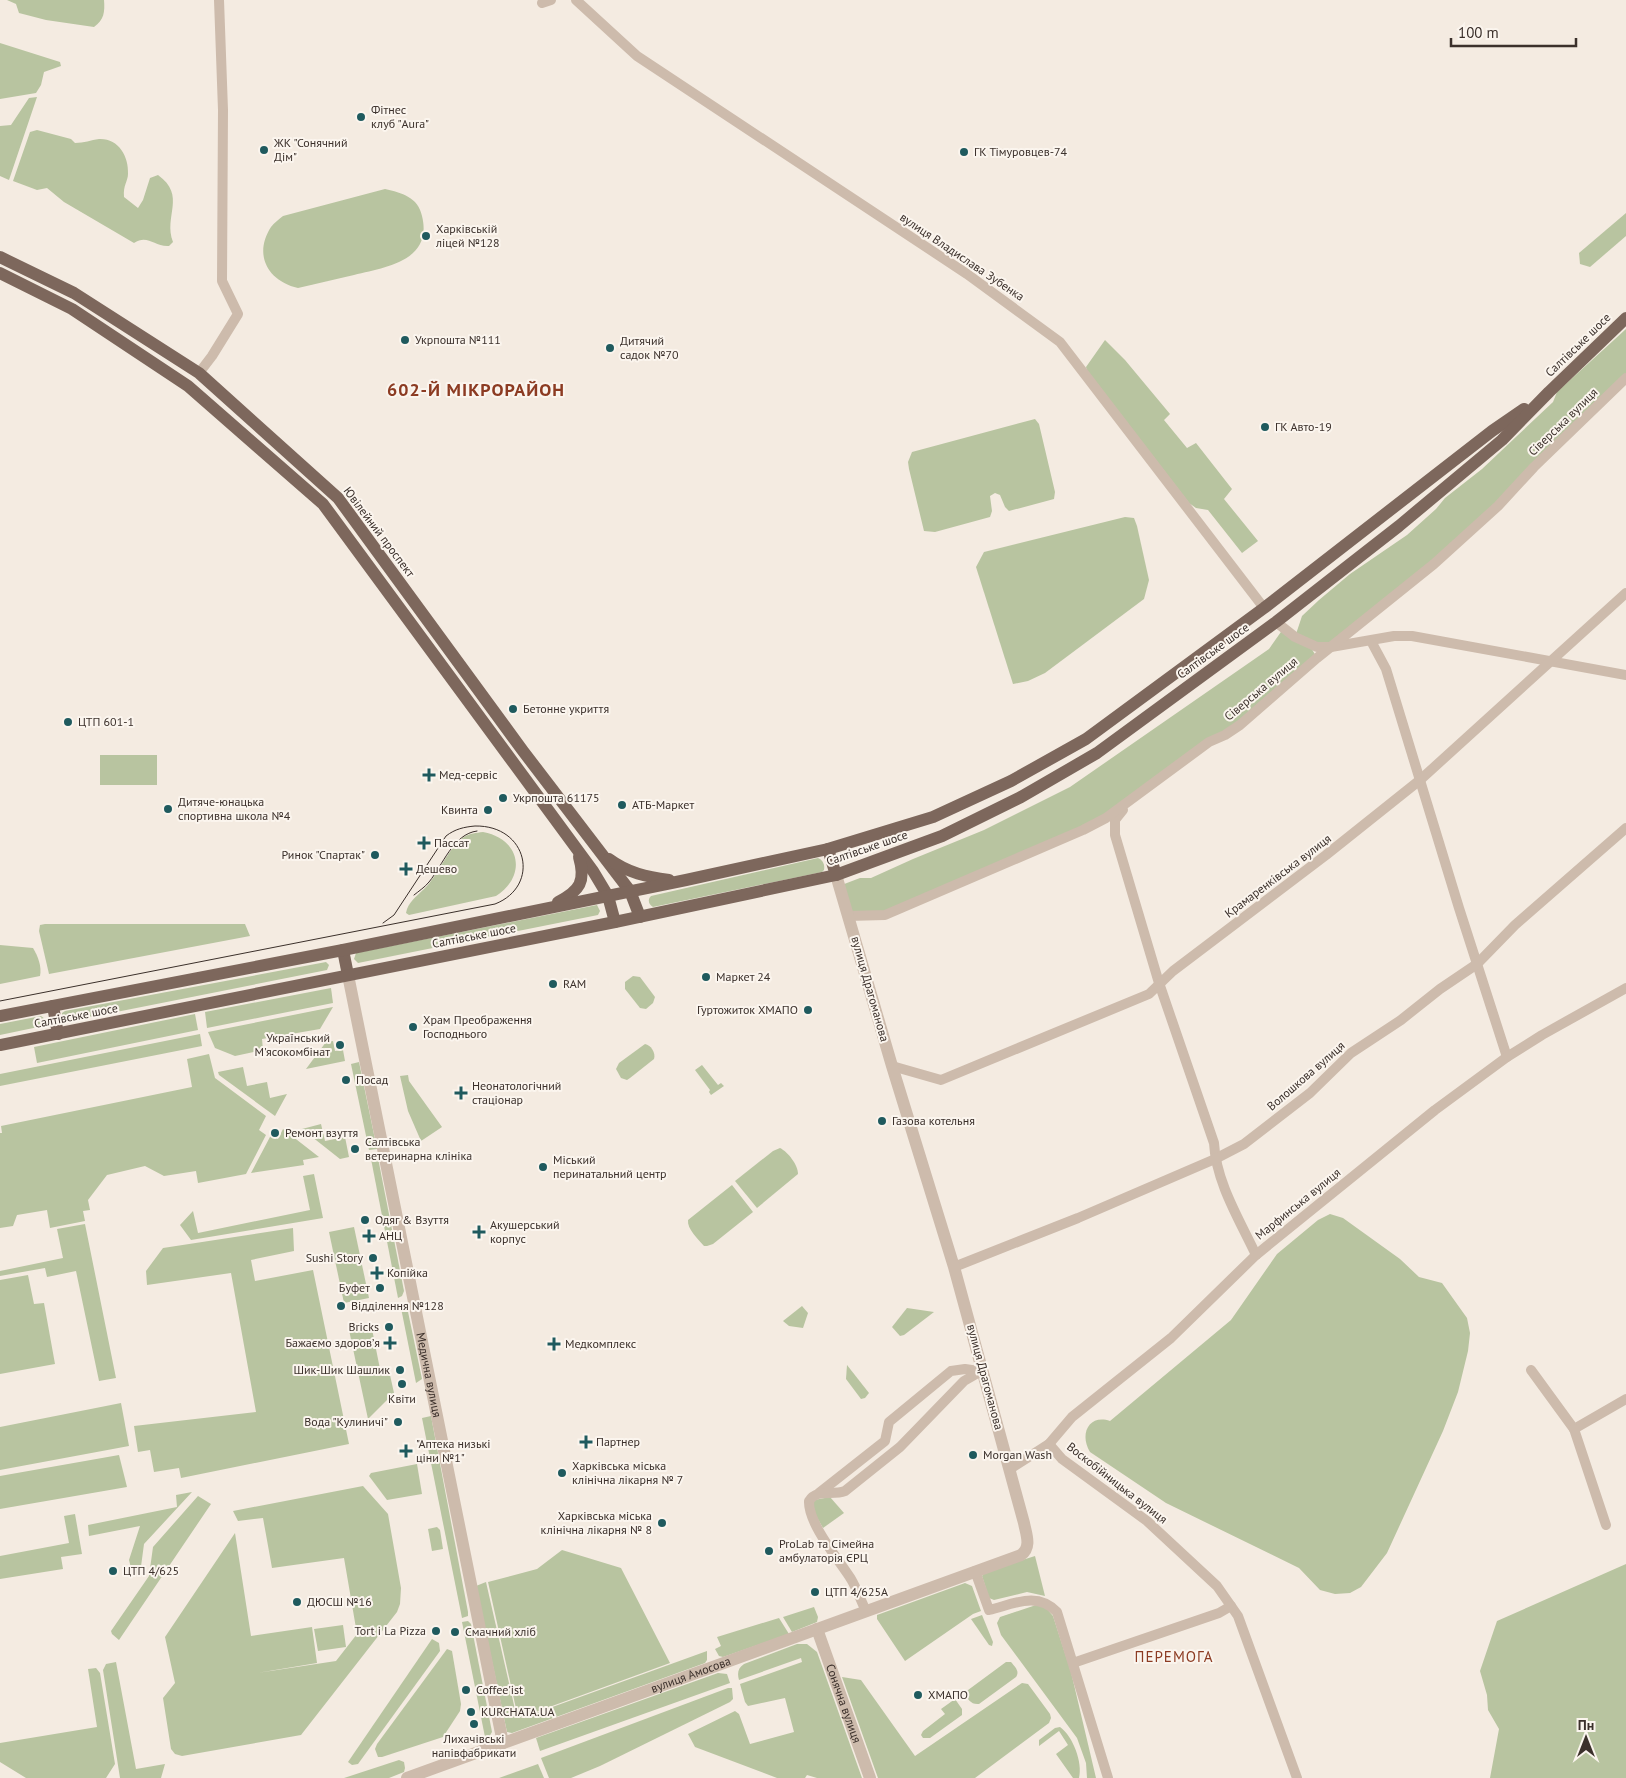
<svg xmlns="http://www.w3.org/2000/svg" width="1626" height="1778" viewBox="0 0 1626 1778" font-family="'PT Sans',sans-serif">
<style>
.green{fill:#b8c4a0}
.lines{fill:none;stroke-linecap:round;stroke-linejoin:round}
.minor{stroke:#cdbbac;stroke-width:10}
.tertiary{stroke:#cdbbac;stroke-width:12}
.primary{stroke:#7d675c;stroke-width:12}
.tram{stroke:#3b302b;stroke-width:1}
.poi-dot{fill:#1f5a5e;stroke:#fbf5ee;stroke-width:2}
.labels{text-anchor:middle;stroke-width:4;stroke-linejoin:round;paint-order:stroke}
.poi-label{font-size:12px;fill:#3b302b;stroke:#fbf5ee;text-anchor:start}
.street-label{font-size:12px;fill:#3b302b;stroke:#fbf5ee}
.quarter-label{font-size:15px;letter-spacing:1px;fill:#8c3b22;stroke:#fbf5ee}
.district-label{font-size:18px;font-weight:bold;letter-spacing:1px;fill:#8c3b22;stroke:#fbf5ee}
</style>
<rect width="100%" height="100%" fill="#f4ebe1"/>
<g class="green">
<path d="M7,0H104C105,12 104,20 94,27L46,20L19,13L16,4Z"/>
<polygon points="0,43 60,62 61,66 44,72 41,85 36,93 0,99"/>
<polygon points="37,97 9,180 0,176 0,126 11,125 29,98"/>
<path d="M37,130L71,139L75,143C84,143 91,140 99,139C118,138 129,156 128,174C128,181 123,185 124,197L138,208L143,200L150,178L158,175C187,196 163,216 173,242L169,246C154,247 148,234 134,243L64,202L47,188L37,190L13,181L30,132Z"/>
<path d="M385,189C402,193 418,197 422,216C433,261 386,267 354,275C335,279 317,284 298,288C268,281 253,255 271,227C274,223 279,219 283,216Z"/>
<polygon points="1626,213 1626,236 1590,267 1580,264 1579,253"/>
<polygon points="1626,329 1626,378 1498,506 1331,647 1309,644 1317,658 1276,693 1106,818 885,915 848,916 839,886 860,878 871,878 913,859 984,830 1070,787 1269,649 1283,629 1295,637 1302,616 1319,600 1350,574 1407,535 1436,509 1445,498 1482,469 1553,402 1557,392"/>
<polygon points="1105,340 1125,360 1170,414 1164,420 1187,448 1196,443 1232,489 1224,499 1258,541 1242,553 1208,510 1196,508 1189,503 1087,371 1086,367"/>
<polygon points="1035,419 1039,424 1055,492 1054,499 1009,511 1005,507 1000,495 995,493 990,496 992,511 990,517 935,532 924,531 909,469 908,462 912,452"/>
<polygon points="1125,517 1134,518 1137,526 1149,580 1144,599 1045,673 1028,681 1013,684 976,567 984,552"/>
<rect x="100" y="755" width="57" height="30"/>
<path d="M483,832C521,839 527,876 496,896L409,915L406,913C408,902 417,896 424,889C439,875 448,847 464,837C470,833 476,833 483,832Z"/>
<path d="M818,858C823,860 825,865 824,870L822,872L653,907C649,905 647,900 651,896Z"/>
<polygon points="597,905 600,911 598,915 358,963 354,959 356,953"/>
<polygon points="45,924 245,924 250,936 49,974 39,931 40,925"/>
<path d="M0,945L33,948C38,956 42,967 40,976L0,984Z"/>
<polygon points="326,962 329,965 327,970 66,1022 62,1019 62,1013 65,1011"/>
<polygon points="633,976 640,977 655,997 653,1003 646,1009 640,1008 625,989 625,982"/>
<polygon points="331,988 333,1003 207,1028 205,1012"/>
<polygon points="333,1007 320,1029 262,1039 263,1050 235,1056 215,1048 208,1032"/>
<polygon points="195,1014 198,1030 37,1063 34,1047"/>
<polygon points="41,1016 45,1019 45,1022 43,1026 0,1035 0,1024"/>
<polygon points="200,1034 202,1046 0,1086 0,1074"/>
<polygon points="333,1041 335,1051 343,1050 345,1061 306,1069 326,1042"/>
<path d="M645,1044C651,1045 656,1053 654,1059L630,1078L627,1080L621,1078L616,1069L619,1063Z"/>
<polygon points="209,1054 215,1078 266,1116 259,1130 266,1135 246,1174 198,1183 196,1171 164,1176 145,1166 107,1175 88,1200 90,1210 83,1211 85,1221 50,1228 47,1210 17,1215 13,1226 0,1228 0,1133 2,1133 1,1126 192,1087 187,1059"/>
<polygon points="359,1062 377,1149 369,1150 351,1064"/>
<polygon points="702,1065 718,1085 721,1083 724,1086 711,1095 709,1092 710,1090 695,1070"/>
<polygon points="243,1067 247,1086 267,1082 270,1098 287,1094 275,1116 219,1075 218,1072"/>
<polygon points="408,1075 409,1081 442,1127 421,1141 408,1111 400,1076"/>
<polygon points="321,1124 325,1141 345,1137 349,1157 340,1159 302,1129"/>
<polygon points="283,1129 319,1157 303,1160 304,1165 251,1173 271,1135 278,1139"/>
<path d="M780,1148C788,1152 798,1165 798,1174L757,1208L735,1181L773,1151Z"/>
<polygon points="378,1158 404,1291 402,1296 398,1298 371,1159"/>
<polygon points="314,1174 323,1218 191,1240 180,1225 193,1211 198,1233 310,1210 303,1176"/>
<path d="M732,1185L753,1212L713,1244L707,1246H704C698,1239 687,1229 688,1220Z"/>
<path d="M1330,1214L1343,1218L1400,1259L1419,1277L1442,1283L1467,1318L1470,1333L1468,1351L1458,1392L1443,1431L1387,1553L1361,1587L1350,1593L1335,1594L1320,1590L1299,1568L1166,1503L1090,1452C1079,1434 1089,1414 1110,1421L1231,1320L1277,1254L1318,1220Z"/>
<polygon points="85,1224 116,1378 99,1381 76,1271 47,1277 45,1268 0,1276 0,1271 63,1258 57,1229"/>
<polygon points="354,1227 369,1298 344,1303 329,1232"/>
<polygon points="293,1228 294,1251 251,1260 255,1281 313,1270 349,1444 181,1478 179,1468 154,1472 150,1450 138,1452 134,1426 256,1412 231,1273 147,1285 146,1271 163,1248"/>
<polygon points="28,1275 34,1304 44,1303 55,1364 0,1374 0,1280"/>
<polygon points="400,1303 407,1307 422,1379 416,1383"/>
<polygon points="802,1306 808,1313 803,1328 789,1326 783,1321"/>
<polygon points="907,1308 934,1312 904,1335 900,1336 892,1327"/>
<polygon points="371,1324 381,1374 390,1375 394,1393 368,1419 349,1330"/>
<polygon points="847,1365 869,1393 865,1398 861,1399 846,1379"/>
<polygon points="121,1403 129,1446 0,1470 0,1427"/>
<polygon points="431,1416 468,1612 468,1616 462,1618 422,1418"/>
<polygon points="119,1455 127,1487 0,1509 0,1476"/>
<polygon points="417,1464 422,1494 387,1500 369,1476 371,1473"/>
<polygon points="363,1486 388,1514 401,1588 400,1604 397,1612 301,1735 182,1756 175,1754 171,1749 163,1698 175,1683 165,1637 235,1533 251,1636 312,1627 317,1663 257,1673 336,1661 357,1634 344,1558 272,1568 263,1518 238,1521 233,1511"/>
<polygon points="192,1492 144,1544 140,1574 133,1576 129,1560 140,1526 89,1536 88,1525 177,1507 176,1495"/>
<polygon points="198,1496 211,1504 119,1640 112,1634 111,1631 149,1576 153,1547"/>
<polygon points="830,1497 844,1513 823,1528 812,1509 814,1500"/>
<polygon points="75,1514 82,1554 61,1557 63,1569 0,1579 0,1556 69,1543 64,1516"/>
<polygon points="437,1527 440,1530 443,1549 432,1551 428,1529"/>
<polygon points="562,1550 621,1568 670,1663 522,1717 517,1713 488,1582 537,1569"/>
<polygon points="1035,1556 1045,1596 1027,1592 994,1600 989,1598 982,1576 985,1572"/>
<polygon points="1626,1564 1626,1778 1490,1778 1499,1729 1488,1710 1487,1695 1480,1671 1497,1621"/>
<polygon points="486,1582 516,1714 522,1718 707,1651 707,1660 705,1663 512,1733 507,1732 476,1586"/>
<polygon points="965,1583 972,1586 981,1611 973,1614 905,1661 877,1619 877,1615"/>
<polygon points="1042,1603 1053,1616 1071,1672 1096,1778 1087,1778 1086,1763 1077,1738 1001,1635 997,1623 1000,1617"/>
<polygon points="814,1607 818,1617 817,1622 792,1632 783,1617"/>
<polygon points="982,1615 993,1642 992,1646 989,1645 971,1619"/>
<polygon points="779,1618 789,1634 723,1657 719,1656 715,1649 721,1646 717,1637"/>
<polygon points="468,1621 471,1624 492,1732 486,1742 462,1622"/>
<polygon points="343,1625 346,1647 318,1651 314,1629"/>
<polygon points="432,1639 439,1643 440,1651 358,1764 352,1765 348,1762"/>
<path d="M797,1644H807L817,1652L862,1778H817L807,1775L805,1778H777L695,1747L688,1734L735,1711L739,1714L750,1744L794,1732L785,1698L748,1706L745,1702L740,1684L802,1662L801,1658L739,1680C737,1673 738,1668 744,1664Z"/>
<polygon points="447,1649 452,1651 461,1704 460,1711 443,1737 382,1757 378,1757 375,1749 377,1744"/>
<polygon points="116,1662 136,1769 165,1764 161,1778 120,1778 103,1670 106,1664"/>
<path d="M1006,1662H1011C1015,1667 1020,1671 1016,1677L979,1704C971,1705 968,1699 964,1693Z"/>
<polygon points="96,1668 100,1673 115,1764 106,1778 26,1778 0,1762 0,1743 97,1727 88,1669"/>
<polygon points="718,1673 727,1674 730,1683 540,1751 536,1738"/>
<polygon points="842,1677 861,1680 915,1756 1022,1683 1028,1684 1050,1714 1051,1718 1049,1723 975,1778 878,1778"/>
<polygon points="728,1688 732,1688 733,1699 730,1702 600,1766 571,1778 549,1778 541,1758"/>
<polygon points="955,1699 962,1709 962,1715 930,1738 923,1738 921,1735 923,1731 945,1714 941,1709"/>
<path d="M1060,1727C1073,1736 1083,1763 1079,1778H1073L1056,1754L1068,1745L1059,1731L1039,1746V1740L1055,1728Z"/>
<polygon points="399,1760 404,1762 405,1768 404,1772 389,1778 344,1778"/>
<polygon points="538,1764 544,1778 499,1778"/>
</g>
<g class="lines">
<g class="minor">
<polyline points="576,0 637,56 967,274 1060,342 1264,608"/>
<polyline points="542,3 551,0"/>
<polyline points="199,373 212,356 238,314 222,281 223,110 219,0"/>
<polyline points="1276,622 1295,637 1317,647 1331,647 1394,636 1412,636 1626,675"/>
<polyline points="1371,641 1386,669 1459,908 1507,1057"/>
<path d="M1123,810L1115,820V835L1159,983L1214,1143C1216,1182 1239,1219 1256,1255"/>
<polyline points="848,916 885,915 1083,830 1106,818 1209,742 1225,735 1240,725 1317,658 1434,564 1498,506 1534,467 1626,378"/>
<polyline points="892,1066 941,1080 1149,994 1173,971 1326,855 1420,780 1626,593"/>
<polyline points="954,1267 1078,1218 1215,1159 1244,1144 1310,1093 1351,1053 1401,1020 1440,989 1477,964 1515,925 1626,828"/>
<polyline points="1531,1370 1574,1429 1626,1399"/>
<polyline points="1574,1429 1606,1525"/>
<polyline points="1049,1444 1062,1459 1147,1521 1217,1586 1238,1616 1297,1778"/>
<polyline points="1010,1469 1049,1444 1072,1417 1171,1338 1256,1255 1435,1110 1507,1057 1542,1035 1626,988"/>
<polyline points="819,1493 885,1441 889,1422 951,1371 965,1369 978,1371"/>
<path d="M975,1571L989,1610C1014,1604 1037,1591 1057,1612L1108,1778"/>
<path d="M866,1611C861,1601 857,1589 851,1579C839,1560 808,1524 809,1501C817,1488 832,1496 845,1491L900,1447L964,1381L983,1370"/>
<polyline points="1073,1663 1219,1613 1231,1606"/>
</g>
<g class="tertiary">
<path id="s1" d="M348,975L503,1743"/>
<path id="s2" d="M817,1629L870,1778"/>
<path id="s3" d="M407,1778L1021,1555C1032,1547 1026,1534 1024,1523L954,1267L892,1066L836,875"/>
</g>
<g class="primary">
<polyline points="0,257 74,293 199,373 338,498 523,751 630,891 640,917"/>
<polyline points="0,273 72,309 188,386 323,504 593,871 608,896 615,922"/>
<polyline points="828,849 836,875"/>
<path d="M609,859C628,873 647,877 669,880"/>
<path d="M558,902C580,891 586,881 579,857"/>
<polyline points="343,950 348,975"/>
<polyline points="53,1006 58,1034"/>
<polyline points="0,1016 343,950 686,880 828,849 933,817 1011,781 1086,739 1264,608 1492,431 1524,409"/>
<polyline points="0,1045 615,922 836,875 942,836 1021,797 1097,753 1276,622 1399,526 1502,440 1549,392 1626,318"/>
</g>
<g class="tram">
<path d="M414,895C419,891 425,887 429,882C443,865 453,834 477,831"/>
<path d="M0,1001L495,904C541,886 528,825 475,826C464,827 455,829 446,836L394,915L383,923"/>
</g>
</g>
<g class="poi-dot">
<circle cx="361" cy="117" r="5"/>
<circle cx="264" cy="150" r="5"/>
<circle cx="964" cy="152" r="5"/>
<circle cx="426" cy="236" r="5"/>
<circle cx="405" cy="340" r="5"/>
<circle cx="610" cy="348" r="5"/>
<circle cx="1265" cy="427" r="5"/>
<circle cx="513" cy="709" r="5"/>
<circle cx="68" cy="722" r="5"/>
<path d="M426.5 767.5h5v5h5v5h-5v5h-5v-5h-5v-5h5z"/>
<circle cx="503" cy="798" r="5"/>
<circle cx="622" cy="805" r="5"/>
<circle cx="168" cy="809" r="5"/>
<circle cx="488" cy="810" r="5"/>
<path d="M421.5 835.5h5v5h5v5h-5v5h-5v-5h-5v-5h5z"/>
<circle cx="375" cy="855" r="5"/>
<path d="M403.5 861.5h5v5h5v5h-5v5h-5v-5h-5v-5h5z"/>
<circle cx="706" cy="977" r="5"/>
<circle cx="553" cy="984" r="5"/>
<circle cx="808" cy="1010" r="5"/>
<circle cx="413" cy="1027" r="5"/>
<circle cx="340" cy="1045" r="5"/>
<circle cx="346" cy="1080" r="5"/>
<path d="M458.5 1085.5h5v5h5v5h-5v5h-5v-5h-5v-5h5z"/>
<circle cx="882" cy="1121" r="5"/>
<circle cx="275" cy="1133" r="5"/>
<circle cx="355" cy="1149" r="5"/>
<circle cx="543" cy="1167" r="5"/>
<circle cx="365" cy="1220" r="5"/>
<path d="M476.5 1224.5h5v5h5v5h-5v5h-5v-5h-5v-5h5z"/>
<path d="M366.5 1228.5h5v5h5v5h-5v5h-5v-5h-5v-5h5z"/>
<circle cx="373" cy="1258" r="5"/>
<path d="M374.5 1265.5h5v5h5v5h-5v5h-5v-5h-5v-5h5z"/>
<circle cx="380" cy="1288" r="5"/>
<circle cx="341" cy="1306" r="5"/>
<circle cx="389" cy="1327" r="5"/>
<path d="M387.5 1335.5h5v5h5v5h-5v5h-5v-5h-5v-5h5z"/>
<path d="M551.5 1336.5h5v5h5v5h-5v5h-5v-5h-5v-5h5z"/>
<circle cx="400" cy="1370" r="5"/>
<circle cx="402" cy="1384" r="5"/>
<circle cx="398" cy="1422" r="5"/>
<path d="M583.5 1434.5h5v5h5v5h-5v5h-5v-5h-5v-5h5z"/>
<path d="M403.5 1443.5h5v5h5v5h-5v5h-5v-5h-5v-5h5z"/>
<circle cx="973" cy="1455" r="5"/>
<circle cx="562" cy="1473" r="5"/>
<circle cx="662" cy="1523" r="5"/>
<circle cx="769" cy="1551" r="5"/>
<circle cx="113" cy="1571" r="5"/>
<circle cx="815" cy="1592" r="5"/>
<circle cx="297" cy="1602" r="5"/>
<circle cx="436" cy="1631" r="5"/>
<circle cx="455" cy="1632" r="5"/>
<circle cx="466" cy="1690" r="5"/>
<circle cx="918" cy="1695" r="5"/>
<circle cx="471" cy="1712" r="5"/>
<circle cx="474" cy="1724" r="5"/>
</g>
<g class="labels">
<g class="poi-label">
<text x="371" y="114">Фітнес<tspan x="371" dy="14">клуб "Aura"</tspan></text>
<text x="274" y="147">ЖК "Сонячний<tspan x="274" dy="14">Дім"</tspan></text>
<text x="974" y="156">ГК Тімуровцев-74</text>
<text x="436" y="233">Харківській<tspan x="436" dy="14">ліцей №128</tspan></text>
<text x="415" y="344">Укрпошта №111</text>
<text x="620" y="345">Дитячий<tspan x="620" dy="14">садок №70</tspan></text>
<text x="1275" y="431">ГК Авто-19</text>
<text x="523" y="713">Бетонне укриття</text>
<text x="78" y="726">ЦТП 601-1</text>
<text x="439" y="779">Мед-сервіс</text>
<text x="513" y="802">Укрпошта 61175</text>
<text x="178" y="806">Дитяче-юнацька<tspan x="178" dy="14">спортивна школа №4</tspan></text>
<text x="632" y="809">АТБ-Маркет</text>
<text x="478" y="814" text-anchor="end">Квинта</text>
<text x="434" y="847">Пассат</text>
<text x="365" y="859" text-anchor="end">Ринок "Спартак"</text>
<text x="416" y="873">Дешево</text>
<text x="716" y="981">Маркет 24</text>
<text x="563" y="988">RAM</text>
<text x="798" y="1014" text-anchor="end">Гуртожиток ХМАПО</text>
<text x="423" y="1024">Храм Преображення<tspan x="423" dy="14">Господнього</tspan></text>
<text x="330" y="1042" text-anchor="end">Український<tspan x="330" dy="14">М'ясокомбінат</tspan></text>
<text x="356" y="1084">Посад</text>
<text x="472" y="1090">Неонатологічний<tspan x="472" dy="14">стаціонар</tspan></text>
<text x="892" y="1125">Газова котельня</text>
<text x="285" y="1137">Ремонт взуття</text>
<text x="365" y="1146">Салтівська<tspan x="365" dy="14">ветеринарна клініка</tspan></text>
<text x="553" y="1164">Міський<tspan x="553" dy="14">перинатальний центр</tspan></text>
<text x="375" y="1224">Одяг &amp; Взуття</text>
<text x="490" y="1229">Акушерський<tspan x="490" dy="14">корпус</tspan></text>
<text x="379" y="1240">АНЦ</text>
<text x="363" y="1262" text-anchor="end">Sushi Story</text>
<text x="387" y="1277">Копійка</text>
<text x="370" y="1292" text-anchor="end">Буфет</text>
<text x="351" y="1310">Відділення №128</text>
<text x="379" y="1331" text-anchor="end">Bricks</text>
<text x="380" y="1347" text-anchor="end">Бажаємо здоровʼя</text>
<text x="565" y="1348">Медкомплекс</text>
<text x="390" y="1374" text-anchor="end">Шик-Шик Шашлик</text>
<text x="402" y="1403" text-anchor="middle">Квіти</text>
<text x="388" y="1426" text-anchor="end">Вода "Кулиничі"</text>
<text x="596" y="1446">Партнер</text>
<text x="416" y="1448">"Аптека низькі<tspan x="416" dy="14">ціни №1"</tspan></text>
<text x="983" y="1459">Morgan Wash</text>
<text x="572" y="1470">Харківська міська<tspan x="572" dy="14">клінічна лікарня № 7</tspan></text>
<text x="652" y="1520" text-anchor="end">Харківська міська<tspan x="652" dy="14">клінічна лікарня № 8</tspan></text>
<text x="779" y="1548">ProLab та Сімейна<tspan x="779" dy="14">амбулаторія ЄРЦ</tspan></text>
<text x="123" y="1575">ЦТП 4/625</text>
<text x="825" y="1596">ЦТП 4/625А</text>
<text x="307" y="1606">ДЮСШ №16</text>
<text x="426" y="1635" text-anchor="end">Tort i La Pizza</text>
<text x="465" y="1636">Смачний хліб</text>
<text x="476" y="1694">Coffee'ist</text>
<text x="928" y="1699">ХМАПО</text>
<text x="481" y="1716">KURCHATA.UA</text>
<text x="474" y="1743" text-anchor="middle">Лихачівські<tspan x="474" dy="14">напівфабрикати</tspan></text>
</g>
<g class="street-label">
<text transform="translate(962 257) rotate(34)" y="4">вулиця Владислава Зубенка</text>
<text transform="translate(1578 345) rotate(-44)" y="4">Салтівське шосе</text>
<text transform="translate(1563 422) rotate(-44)" y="4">Сіверська вулиця</text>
<text transform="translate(379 532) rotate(53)" y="4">Ювілейний проспект</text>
<text transform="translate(1213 651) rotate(-36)" y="4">Салтівське шосе</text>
<text transform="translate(1261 689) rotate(-40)" y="4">Сіверська вулиця</text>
<text transform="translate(867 848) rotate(-19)" y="4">Салтівське шосе</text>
<text transform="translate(1278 876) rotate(-37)" y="4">Крамаренківська вулиця</text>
<text transform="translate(474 936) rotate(-11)" y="4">Салтівське шосе</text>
<text transform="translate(870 989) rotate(74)" y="4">вулиця Драгоманова</text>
<text transform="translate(76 1016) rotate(-11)" y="4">Салтівське шосе</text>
<text transform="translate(1306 1076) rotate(-41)" y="4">Волошкова вулиця</text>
<text transform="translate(1298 1204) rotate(-39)" y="4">Марфинська вулиця</text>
<text dy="4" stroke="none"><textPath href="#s1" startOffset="408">Медична вулиця</textPath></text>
<text transform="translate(985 1377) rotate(75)" y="4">вулиця Драгоманова</text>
<text transform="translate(1117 1483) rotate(38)" y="4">Воскобійницька вулиця</text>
<text dy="4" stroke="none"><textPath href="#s3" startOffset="302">вулиця Амосова</textPath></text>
<text dy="4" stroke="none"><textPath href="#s2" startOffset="79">Сонячна вулиця</textPath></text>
</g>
<g class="quarter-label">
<text x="1174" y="1662">ПЕРЕМОГА</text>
</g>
<g class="district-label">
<text x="476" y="396">602-Й МІКРОРАЙОН</text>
</g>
</g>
<g transform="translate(1586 1738)" stroke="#fbf5ee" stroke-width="4" paint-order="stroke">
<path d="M0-4L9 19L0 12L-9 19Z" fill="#3b302b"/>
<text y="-8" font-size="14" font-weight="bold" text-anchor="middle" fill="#3b302b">Пн</text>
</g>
<path d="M1451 38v8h125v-8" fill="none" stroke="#3b302b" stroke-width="2.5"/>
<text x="1458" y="38" font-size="15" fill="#3b302b" stroke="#fbf5ee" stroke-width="4" paint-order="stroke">100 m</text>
</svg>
